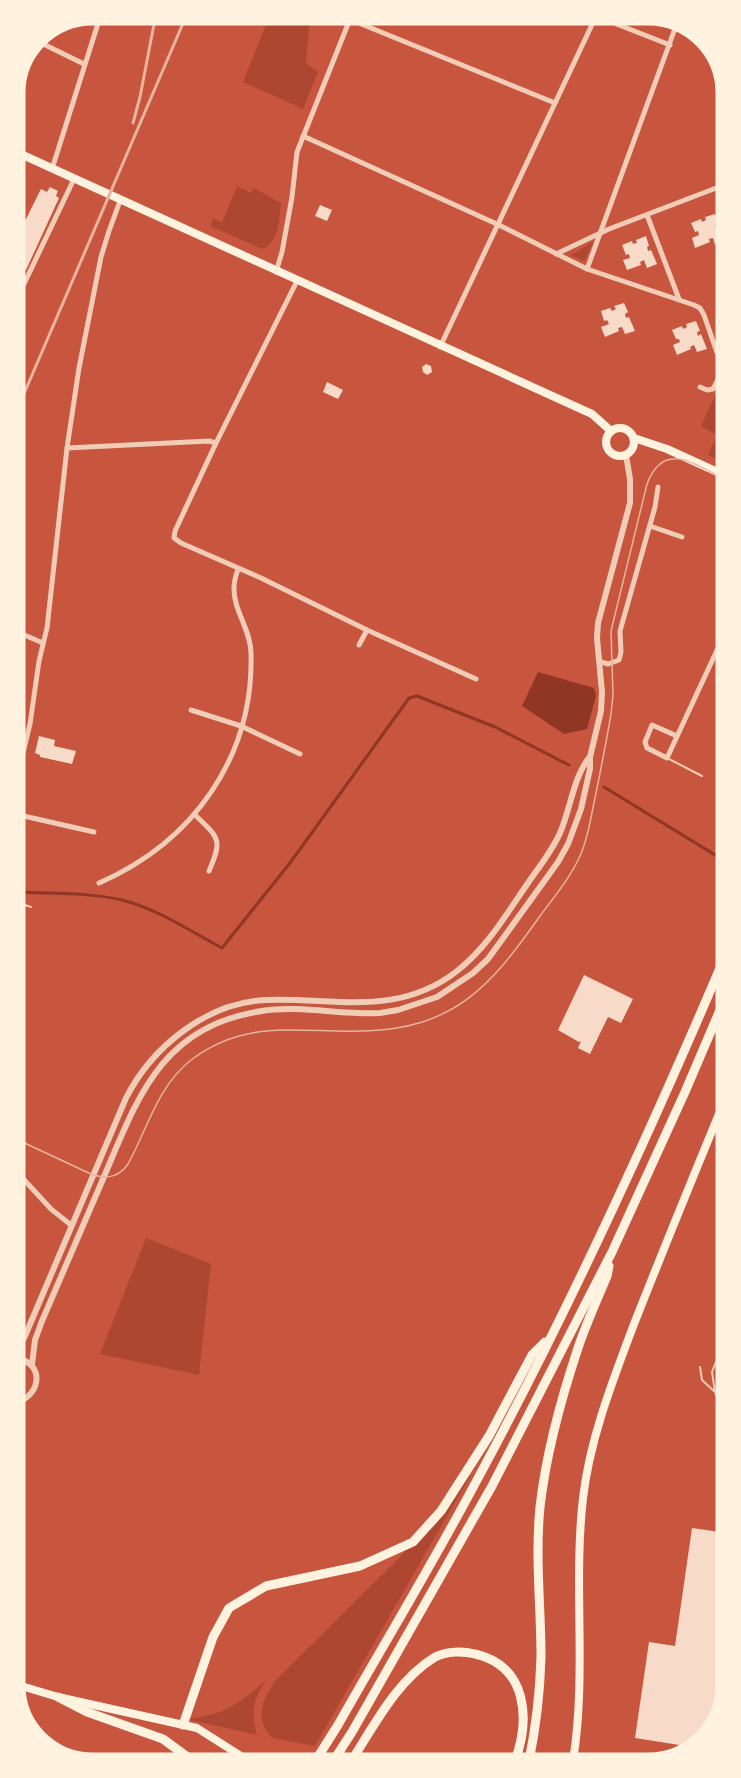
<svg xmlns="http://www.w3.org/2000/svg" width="741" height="1778" viewBox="0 0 741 1778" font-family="Manrope,sans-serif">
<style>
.green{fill:#ae4732}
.water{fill:#8f3625}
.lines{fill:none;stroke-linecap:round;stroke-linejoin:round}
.stream{stroke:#8f3625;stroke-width:3}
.building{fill:#f7dbc8}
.service{stroke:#f1ccb7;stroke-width:2}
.minor{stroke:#f1ccb7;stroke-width:5}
.tertiary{stroke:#f1ccb7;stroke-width:6}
.secondary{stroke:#fff3e0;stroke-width:8}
.primary{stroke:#fff3e0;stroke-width:8}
.motorway{stroke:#fff3e0;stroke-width:9}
.tram{stroke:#e9b49f;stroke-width:1.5}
.rail{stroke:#e9b49f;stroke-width:3}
.rim{fill:none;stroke:#fff3e0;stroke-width:3}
</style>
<rect width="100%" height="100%" fill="#c8553d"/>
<g class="green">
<polygon points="250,14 310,14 306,63 318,72 303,109 243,82 268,20"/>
<path d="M237,186L251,193L254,188L281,203C279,219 280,242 262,249L210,226L213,218L222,223Z"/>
<polygon points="593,242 584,261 571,255"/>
<polygon points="724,376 724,463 708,455 717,435 701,426"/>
<polygon points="146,1238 211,1264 199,1375 100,1354"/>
<path d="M468,1475L470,1476L315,1746L272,1738C254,1719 262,1699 276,1680L395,1562L437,1516Z"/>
<path d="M266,1680C253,1699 251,1713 257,1735L186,1719C223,1716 239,1704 266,1680Z"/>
</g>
<polygon class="water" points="538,672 594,688 596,696 587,729 564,734 522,706"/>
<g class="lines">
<g class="stream">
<polyline points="604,787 725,861"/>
<path d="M16,892C50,894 88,892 122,900C158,909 190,931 222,948L290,863L409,698L417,696L495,727L569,765"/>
</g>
</g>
<g class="building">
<polygon points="50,187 58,191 56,196 59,198 26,270 21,262 14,259 14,243 41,189 47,192"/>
<polygon points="320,205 332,210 327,221 315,216"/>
<polygon points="715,214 718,224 715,225 717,229 720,228 724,242 715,245 713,238 709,239 710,242 695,248 692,238 699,235 698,231 695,232 691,223 701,219 702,222 706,220 705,217"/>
<polygon points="646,236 649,246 647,247 648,251 651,250 657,264 647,268 644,260 640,262 641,265 627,270 623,260 630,258 629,254 626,255 622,245 632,241 633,244 637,243 636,240"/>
<polygon points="624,303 628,312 625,314 626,318 629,317 635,331 625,334 622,327 618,328 619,331 605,337 601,327 609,324 607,320 604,321 601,311 610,308 612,311 616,309 614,306"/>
<polygon points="696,321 700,331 697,332 698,336 701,334 707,349 697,352 694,345 690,347 691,349 677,355 673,345 680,342 679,339 676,339 672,330 682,326 683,329 687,327 686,324"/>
<polygon points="426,364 431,366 432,372 427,375 423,372 422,367"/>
<polygon points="327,382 343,390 338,399 323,392"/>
<polygon points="39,736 55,740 54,746 76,751 72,764 40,757 40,755 35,753"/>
<polygon points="584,975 633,999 621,1023 608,1017 590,1054 578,1048 581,1041 579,1042 558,1030"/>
<polygon points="692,1528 727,1533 727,1685 711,1733 692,1747 635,1738 649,1642 675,1646"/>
</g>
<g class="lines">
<g class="service">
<polyline points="667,758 702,776"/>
<polyline points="16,902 31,907"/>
<polyline points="700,1367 702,1380 715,1392 727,1426"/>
<polyline points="715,1392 712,1372 727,1334"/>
</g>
<g class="minor">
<polyline points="591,14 670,45"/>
<polyline points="349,19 555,103"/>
<polyline points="35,40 84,64"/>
<polyline points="303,136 499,225 587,269 694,305 700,308 704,315 723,370 713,389 707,390 700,387"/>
<polyline points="52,169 101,14"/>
<polyline points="647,215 679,299"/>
<polyline points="556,254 609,229 724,185"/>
<polyline points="587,269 677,23"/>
<polyline points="276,272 282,252 292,197 297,152 352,14"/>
<polyline points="297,281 216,443 175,531 174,538 181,543 261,578 367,630 476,679"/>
<polyline points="14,305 74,179"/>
<polyline points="440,347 597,14"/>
<polyline points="67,448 209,441 216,443"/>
<polyline points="650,526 682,537"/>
<polyline points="15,631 43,643"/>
<polyline points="359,645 367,630"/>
<polyline points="601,662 608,664 619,660 621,652 620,631 655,507 658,487"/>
<polyline points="191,710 241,726 300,754"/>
<polyline points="677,736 652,725 645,742 647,748 667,758 725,633"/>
<polyline points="15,786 30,724 39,661 47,628 67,448 79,368 101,257 109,231 120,201"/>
<polyline points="15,814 94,832"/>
<path d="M195,815C219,838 223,839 209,871"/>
<path d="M99,883C193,842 254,757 251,653C251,630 233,610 234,587C234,581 236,575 238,569"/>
<polyline points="16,1171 51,1209 71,1225"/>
</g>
<g class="tertiary">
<path d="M17,1351L25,1336L126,1098C152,1047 206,1003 265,1000C334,997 397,1018 457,971C487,948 507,913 528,883C539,867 552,851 560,833C570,810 574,776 589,758"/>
<path d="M17,1359C44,1362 42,1395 17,1402"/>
<path d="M32,1365L35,1340L42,1321C62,1274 83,1226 103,1179C138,1097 161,1026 262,1011C300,1005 341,1015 380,1013L398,1010L437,997L473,973L488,959L558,862L568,844L581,809L590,769V757L601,711L602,692L597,638L598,623L630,503V479L626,455"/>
</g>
<g class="secondary">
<polyline points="14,151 592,414 611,431"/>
<circle cx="620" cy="442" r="14"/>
<polyline points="634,438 667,449 724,475"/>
<path d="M573,1761C587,1674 573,1585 583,1498C590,1438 613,1380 634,1324C664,1248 695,1172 726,1097"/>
</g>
<polyline class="primary" points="18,1685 58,1697 197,1728 252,1763"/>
<g class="motorway">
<polyline points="58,1697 87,1712 163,1739 197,1764"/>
<polyline points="183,1725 213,1637 229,1608 266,1586 360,1566 413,1542 441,1511 489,1436 532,1355 545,1342"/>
<path d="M529,1761C536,1727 540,1692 541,1657C541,1607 535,1558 540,1507C546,1454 561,1399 578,1348C586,1324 597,1300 607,1276L609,1266"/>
<path d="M314,1763L338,1725C384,1644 433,1563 477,1480C569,1310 650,1133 726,954"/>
<polyline points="332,1763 352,1732 492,1486 612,1252 685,1092 726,996"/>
<path d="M350,1763C374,1726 396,1681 435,1657C447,1651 463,1651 475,1654C528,1666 530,1720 515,1761"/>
</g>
<path class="tram" d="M16,1139L93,1175C108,1179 119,1177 128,1164C148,1128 157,1087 191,1060C246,1018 298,1033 362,1031C454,1029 490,987 540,916C554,897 570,878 580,856C588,839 590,821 594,803C600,773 606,744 611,714L613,695L611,631L647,484C664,440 694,464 724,479"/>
<g class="rail">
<polyline points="133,123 140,97 156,14"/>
<polyline points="14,417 187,14"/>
</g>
</g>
<path d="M0 0H741V1778H0ZM93 24H648A69 69 0 0 1 717 93V1685A69 69 0 0 1 648 1754H93A69 69 0 0 1 24 1685V93A69 69 0 0 1 93 24Z" fill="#fff3e0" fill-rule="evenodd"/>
<path class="rim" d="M93 24H648A69 69 0 0 1 717 93V1685A69 69 0 0 1 648 1754H93A69 69 0 0 1 24 1685V93A69 69 0 0 1 93 24Z"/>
</svg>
